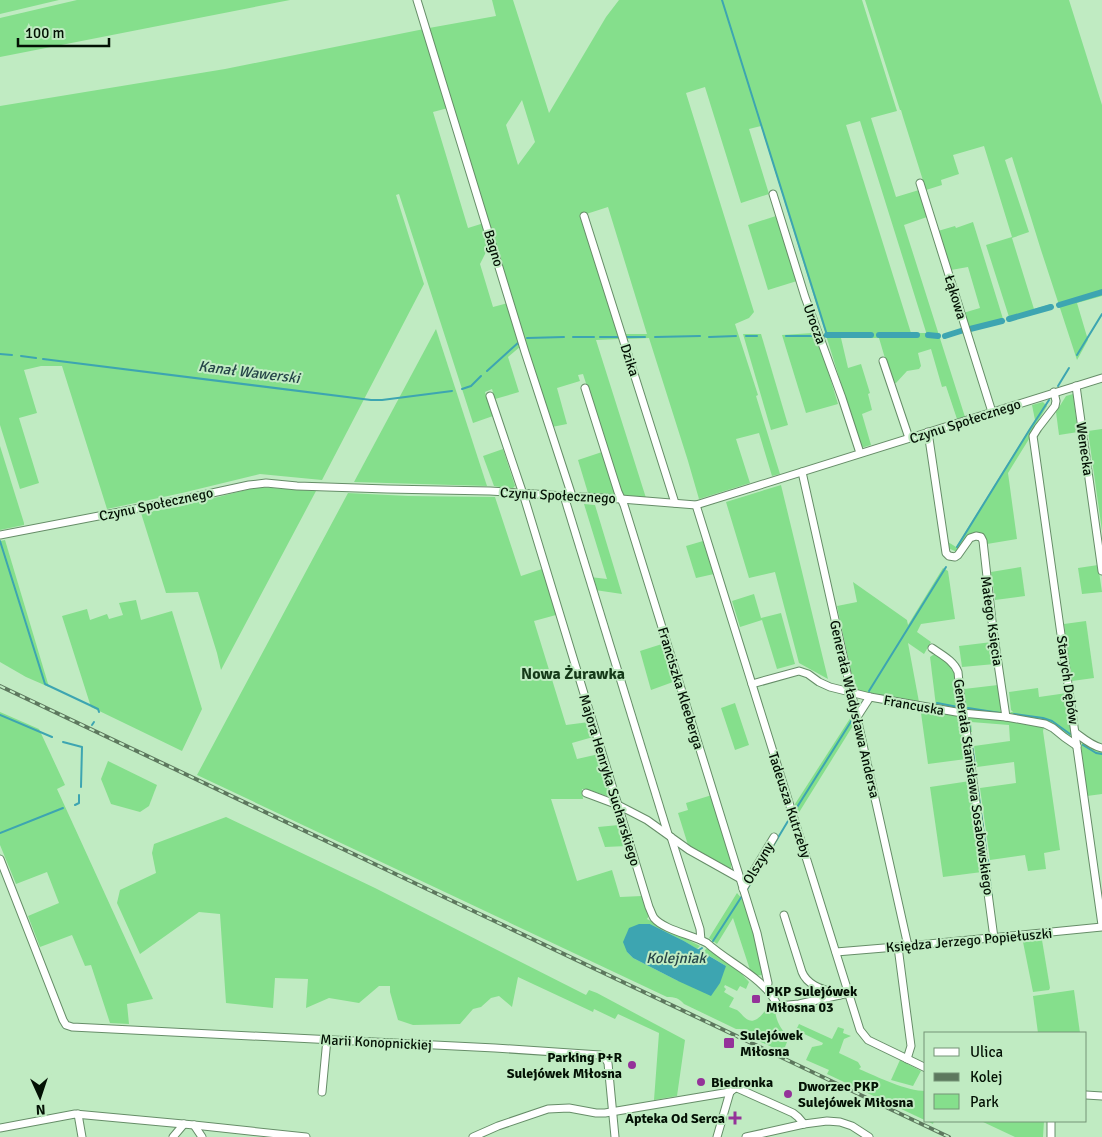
<svg xmlns="http://www.w3.org/2000/svg" width="1102" height="1137" viewBox="0 0 1102 1137" font-family="Signika,sans-serif">
<style>
.green{fill:#85df8c;fill-rule:evenodd}
.water{fill:#3da5b1}
.lines{fill:none;stroke-linecap:round;stroke-linejoin:round}
.stream{stroke:#3da5b1;stroke-width:2}
.canal{stroke:#3da5b1;stroke-width:6}
.minor-casing{stroke:#668d68;stroke-width:9}
.minor{stroke:#fff;stroke-width:7}
.rail-casing{stroke:#5d785e;stroke-width:4}
.rail{stroke:#c0ebc2;stroke-width:2;stroke-dasharray:5.5;stroke-linecap:butt}
.poi-dot{fill:#943299;stroke:#c0ebc2;stroke-width:2}
.labels{text-anchor:middle;stroke-width:4;stroke-linejoin:round;paint-order:stroke}
.street-label{font-size:14px;fill:#031104;stroke:#c0ebc2}
.poi-label{font-size:14px;font-weight:bold;fill:#031104;stroke:#c0ebc2;text-anchor:start}
.water-label{font-size:15px;font-style:italic;fill:#254448;stroke:#c0ebc2}
.quarter-label{font-size:16px;font-weight:bold;fill:#153a19;stroke:#c0ebc2}
</style>
<rect width="100%" height="100%" fill="#c0ebc2"/>
<g class="green">
<polygon points="0,0 59,0 0,14"/>
<polygon points="77,0 290,0 0,57 0,18"/>
<path d="M492,0H513L549,113L606,17L619,0H862L897,111L871,118L896,197L919,190L927,217L904,225L965,417L957,419L946,386L942,387L931,349L918,353L921,366L919,369L907,371L896,383L892,382L879,338H841L848,368L861,364L870,393L868,394L872,410L862,414L871,445L861,448L761,126L749,129L769,194L741,203L705,87L686,93L754,312L749,318L735,324L758,395L756,396L780,474L772,476L759,433L736,439L750,483L699,499L688,461L649,338L626,339L625,334H647L608,207L580,216L619,339L596,340L646,498L622,496L583,374L578,375L580,381L557,388L567,424L552,427L429,28L496,16ZM522,100L535,142L518,165L506,125ZM860,121L926,332V333H911L846,125Z"/>
<polygon points="865,0 1069,0 1102,105 1102,296 1077,303 1088,340 1077,360 1041,250 1012,157 1005,160 1029,232 1012,238 1034,309 1051,304 1053,309 1010,320 986,245 1012,237 984,146 953,155 959,174 941,180 942,185 926,190 903,117 901,110 900,110"/>
<polygon points="424,29 448,108 433,112 468,228 484,223 490,244 480,264 493,307 508,303 521,346 508,357 519,392 495,399 492,389 485,392 493,416 473,423 399,194 396,195 424,284 322,480 260,474 182,493 107,509 62,366 41,366 24,370 37,413 19,418 39,483 20,489 0,425 0,106 225,69"/>
<polygon points="776,216 797,281 768,290 748,225"/>
<polygon points="973,222 1004,322 969,331 963,313 980,308 968,267 951,270 938,231 955,226 956,228"/>
<polygon points="436,329 487,486 354,482"/>
<polygon points="813,333 814,338 818,338 838,404 806,413 782,335"/>
<polygon points="743,334 761,334 788,425 771,430"/>
<polygon points="1073,394 1078,432 1059,435 1056,412 1066,396"/>
<path d="M1043,402L1047,406L1030,434L1029,439L1008,473L1017,539L987,544C986,538 983,535 977,534L957,552L948,548V542L956,547L1035,420L1032,405Z"/>
<polygon points="1102,429 1102,531 1088,431"/>
<polygon points="0,446 24,523 24,525 0,530"/>
<polygon points="503,449 515,486 512,489 494,486 483,456"/>
<polygon points="602,452 615,495 588,493 578,460"/>
<polygon points="781,485 828,679 799,663 775,572 749,578 726,502"/>
<polygon points="258,487 316,491 221,670 217,653 198,592 166,593 141,513 178,507"/>
<path d="M348,493L408,496L495,497L521,576L542,569L556,615L534,621L566,725L589,722L593,737L572,743L577,759L599,754L610,797L586,789H582L583,799H551L577,881L612,870L620,897L642,896L649,916L647,919L700,946L697,949L684,941L650,924L627,952L633,958L678,981L726,966L703,952L708,947L740,972L749,982L746,989L740,986L737,991L725,985L724,987L726,989L724,992L734,998L729,1007C732,1008 734,1009 737,1010C743,1014 747,1025 757,1019C761,1016 763,1013 766,1010H775C776,1021 781,1030 789,1037L783,1052C773,1047 762,1043 753,1038C745,1032 748,1029 736,1029L684,1004C679,998 675,997 667,997L197,775Z"/>
<polygon points="584,504 595,505 622,594 595,590 590,577 607,579"/>
<polygon points="5,540 49,687 26,677 0,662 0,541"/>
<polygon points="703,541 714,574 696,578 686,546"/>
<polygon points="1098,565 1102,592 1082,594 1078,568"/>
<polygon points="1021,567 1025,596 995,600 991,572"/>
<polygon points="943,568 948,571 955,619 921,624 917,632 931,642 924,654 908,643 919,702 877,695 874,693 873,696 855,690 837,606 857,602 853,582 907,620 908,625"/>
<polygon points="754,594 761,618 781,613 795,664 777,669 762,620 740,627 732,601"/>
<polygon points="136,600 141,620 172,611 202,709 182,751 91,707 62,616 87,609 90,620 107,614 109,619 123,615 119,603"/>
<polygon points="1086,621 1094,678 1072,681 1064,624"/>
<polygon points="992,642 995,664 962,667 959,646"/>
<polygon points="662,644 673,682 651,690 640,651"/>
<polygon points="933,655 939,655 955,669 960,708 955,709 936,706 930,657"/>
<polygon points="998,685 1002,708 1000,711 1003,711 1001,714 966,711 964,689"/>
<polygon points="1038,688 1039,697 1067,693 1073,739 1051,723 1014,717 1010,712 1013,712 1011,710 1009,692"/>
<polygon points="735,703 749,745 735,750 721,708"/>
<polygon points="924,709 957,714 962,717 961,719 966,759 928,764 921,713"/>
<polygon points="0,712 39,729 65,785 57,789 153,999 127,1004 129,1024 110,1023 91,965 85,966 72,935 40,947 28,916 59,903 47,872 16,884 0,845"/>
<polygon points="970,716 1037,724 1044,727 1043,731 1060,850 1044,853 1046,869 1028,871 1025,855 990,860 980,788 1016,783 1014,762 977,767 974,746 1010,741 1009,725 971,722 972,732 968,732 967,719"/>
<polygon points="851,717 854,724 798,814 795,804"/>
<polygon points="1082,743 1102,750 1102,794 1087,796 1081,745"/>
<polygon points="108,761 157,785 149,806 140,812 111,804 101,779"/>
<polygon points="970,781 982,872 943,877 930,787"/>
<polygon points="712,795 731,857 731,869 688,845 678,813 688,810 686,803"/>
<polygon points="226,817 375,888 586,995 589,990 597,993 685,1040 677,1096 654,1100 659,1033 618,1014 615,1019 594,1009 593,1012 518,977 512,1007 499,996 491,998 481,1007 473,1009 460,1024 413,1025 398,1020 390,992 390,986 379,986 359,1003 329,998 306,1008 308,979 275,978 273,1008 226,1003 220,914 199,912 140,954 117,903 120,890 156,873 152,853 154,844"/>
<polygon points="619,825 627,846 605,847 598,827"/>
<polygon points="737,893 743,900 759,953 763,975 752,976 733,918 717,944 709,938"/>
<polygon points="1042,940 1050,988 1049,990 1033,992 1023,942"/>
<polygon points="1074,990 1080,1033 1038,1033 1033,996"/>
<path d="M799,1024L832,1039L838,1027L844,1029L843,1033L851,1036L844,1039L839,1053L858,1062L861,1067L859,1069C878,1077 906,1091 926,1091V1121H934L933,1124L827,1074L829,1070L806,1060L812,1047L822,1045L823,1043L796,1030Z"/>
<polygon points="900,1060 921,1071 913,1086 891,1080"/>
<polygon points="981,1121 1044,1121 1043,1137 1015,1137"/>
</g>
<polygon class="water" points="639,924 650,924 684,941 726,966 720,983 711,996 678,981 633,958 627,952 623,942 629,928"/>
<g class="lines">
<g class="stream">
<polyline points="722,0 827,335 824,336"/>
<polyline points="746,336 757,336"/>
<polyline points="786,336 815,336"/>
<polyline points="573,337 594,337"/>
<polyline points="600,337 618,337"/>
<polyline points="626,337 645,337"/>
<polyline points="655,337 700,336"/>
<polyline points="709,337 736,336"/>
<polyline points="527,338 564,337"/>
<polyline points="0,354 12,355"/>
<polyline points="1077,355 1102,314"/>
<polyline points="21,356 36,358"/>
<polyline points="43,359 371,400 382,400 452,391"/>
<polyline points="487,371 519,342"/>
<polyline points="1058,386 1069,368"/>
<polyline points="462,389 471,386 481,376"/>
<polyline points="0,541 45,684 98,709 99,712"/>
<polyline points="957,547 1030,429 1049,400"/>
<polyline points="869,691 946,567"/>
<polyline points="937,703 958,707"/>
<polyline points="859,708 863,702"/>
<polyline points="968,708 1000,713"/>
<polyline points="1014,714 1043,718 1052,721 1070,734"/>
<polyline points="0,715 52,737"/>
<polyline points="968,720 970,730"/>
<polyline points="92,725 94,722"/>
<polyline points="63,742 82,747 81,787"/>
<polyline points="1083,745 1096,753 1102,754"/>
<polyline points="972,746 975,765"/>
<polyline points="978,790 986,850"/>
<polyline points="75,805 79,803 79,795"/>
<polyline points="794,812 852,720"/>
<polyline points="0,833 63,808"/>
<polyline points="988,860 988,867"/>
<polyline points="990,881 992,899"/>
<polyline points="746,891 791,816"/>
<polyline points="713,941 742,896"/>
<polyline points="699,950 702,948"/>
</g>
<g class="canal">
<polyline points="1059,305 1102,292"/>
<polyline points="1009,319 1051,307"/>
<polyline points="970,329 1002,321"/>
<polyline points="827,335 871,335"/>
<polyline points="879,335 917,335"/>
<polyline points="928,335 938,336"/>
<polyline points="945,336 964,330"/>
</g>
<defs>
<g id="minor">
<polyline points="417,0 525,352 572,496"/>
<polyline points="920,183 992,412"/>
<polyline points="773,194 805,297 842,398 860,453"/>
<polyline points="584,216 675,503"/>
<polyline points="883,361 909,438"/>
<polyline points="1076,386 1102,571"/>
<polyline points="585,388 618,492 624,505 757,933 768,983 767,989"/>
<polyline points="1054,392 1056,401 1055,406 1038,428 1033,436 1102,925"/>
<path d="M490,396L525,500L649,907C651,911 652,915 654,918C664,930 693,935 707,943C730,964 764,977 778,1006L799,1004L849,993"/>
<polyline points="928,432 946,553 949,556 955,557 958,555 970,538 976,536 981,537 983,541 993,630 1006,717"/>
<polyline points="802,472 908,946"/>
<polyline points="564,496 668,834"/>
<polyline points="696,505 860,1030 868,1040 926,1068"/>
<polyline points="0,535 166,503 249,485 266,483 297,486 387,489 490,491 564,496 621,499 696,505 1102,378"/>
<path d="M932,648C942,655 954,661 958,672L962,713L965,721L994,938"/>
<polyline points="752,684 799,671 808,674 819,682 830,687 870,697 962,713 1006,717 1045,724 1053,728 1064,737 1077,746"/>
<polyline points="857,717 870,697"/>
<path d="M1076,733C1084,739 1092,746 1102,748"/>
<polyline points="586,793 618,805 647,820 689,850 739,878"/>
<polyline points="671,837 700,929 701,940"/>
<polyline points="0,859 63,1020 66,1025 72,1027 495,1048 600,1055 605,1058 608,1063 615,1137"/>
<polyline points="743,889 774,837"/>
<path d="M784,915L802,972C808,987 826,990 840,995"/>
<polyline points="898,947 911,1046 907,1059"/>
<polyline points="836,952 908,946 1102,927"/>
<polyline points="322,1092 327,1039"/>
<polyline points="1086,1095 1102,1096"/>
<polyline points="78,1114 82,1137"/>
<polyline points="194,1125 202,1137"/>
<polyline points="0,1128 75,1114 194,1125 306,1137"/>
<polyline points="173,1137 184,1124"/>
<polyline points="473,1137 498,1126 548,1109 569,1108 596,1113 605,1113 730,1092 734,1089 737,1088 793,1113 798,1117 804,1124"/>
<polyline points="717,1137 730,1092"/>
<polyline points="746,1137 804,1124 827,1121 840,1122 852,1126 869,1137"/>
<polyline points="1051,1137 1051,1121"/>
</g>
</defs>
<use href="#minor" class="minor-casing"/>
<use href="#minor" class="minor"/>
<defs>
<polyline id="rail" points="0,686 949,1137"/>
</defs>
<use href="#rail" class="rail-casing"/>
<use href="#rail" class="rail"/>
</g>
<g class="poi-dot">
<rect x="751" y="994" width="10" height="10" rx="2.5"/>
<rect x="723" y="1037" width="12" height="12" rx="2.5"/>
<circle cx="632" cy="1065" r="5"/>
<circle cx="701" cy="1082" r="5"/>
<circle cx="788" cy="1094" r="5"/>
<path d="M732.5 1110.5h5v5h5v5h-5v5h-5v-5h-5v-5h5z"/>
</g>
<g class="labels">
<g class="street-label">
<text transform="translate(494 248) rotate(73)" y="5">Bagno</text>
<text transform="translate(956 297) rotate(73)" y="5">Łąkowa</text>
<text transform="translate(815 324) rotate(70)" y="5">Urocza</text>
<text transform="translate(630 360) rotate(72)" y="5">Dzika</text>
<text transform="translate(965 421) rotate(-18)" y="5">Czynu Społecznego</text>
<text transform="translate(1085 449) rotate(82)" y="5">Wenecka</text>
<text transform="translate(558 495) rotate(3)" y="5">Czynu Społecznego</text>
<text transform="translate(156 504) rotate(-12)" y="5">Czynu Społecznego</text>
<text transform="translate(992 621) rotate(82)" y="5">Małego Księcia</text>
<text transform="translate(1068 680) rotate(82)" y="5">Starych Dębów</text>
<text transform="translate(681 688) rotate(73)" y="5">Franciszka Kleeberga</text>
<text transform="translate(914 705) rotate(10)" y="5">Francuska</text>
<text transform="translate(855 709) rotate(77)" y="5">Generała Władysława Andersa</text>
<text transform="translate(610 780) rotate(73)" y="5">Majora Henryka Sucharskiego</text>
<text transform="translate(974 787) rotate(82)" y="5">Generała Stanisława Sosabowskiego</text>
<text transform="translate(790 805) rotate(72)" y="5">Tadeusza Kutrzeby</text>
<text transform="translate(758 863) rotate(-59)" y="5">Olszyny</text>
<text transform="translate(969 940) rotate(-5)" y="5">Księdza Jerzego Popiełuszki</text>
<text transform="translate(376 1042) rotate(3)" y="5">Marii Konopnickiej</text>
</g>
<g class="poi-label">
<text x="766" y="996">PKP Sulejówek<tspan x="766" dy="16">Miłosna 03</tspan></text>
<text x="740" y="1040">Sulejówek<tspan x="740" dy="16">Miłosna</tspan></text>
<text x="622" y="1062" text-anchor="end">Parking P+R<tspan x="622" dy="16">Sulejówek Miłosna</tspan></text>
<text x="711" y="1087">Biedronka</text>
<text x="798" y="1091">Dworzec PKP<tspan x="798" dy="16">Sulejówek Miłosna</tspan></text>
<text x="725" y="1123" text-anchor="end">Apteka Od Serca</text>
</g>
<g class="water-label">
<text transform="translate(249 372) rotate(7)" y="5">Kanał Wawerski</text>
<text x="676" y="963">Kolejniak</text>
</g>
<g class="quarter-label">
<text x="573" y="679">Nowa Żurawka</text>
</g>
</g>
<rect x="924" y="1032" width="162" height="90" fill="#c0ebc2" stroke="#749476"/>
<rect x="934" y="1048" width="25" height="8" fill="#ffffff" stroke="#749476"/>
<text x="970" y="1057" font-size="15" fill="#031104">Ulica</text>
<rect x="934" y="1073" width="25" height="8" fill="#5d785e" stroke="#749476"/>
<text x="970" y="1082" font-size="15" fill="#031104">Kolej</text>
<rect x="934" y="1094" width="25" height="15" fill="#85df8c" stroke="#749476"/>
<text x="970" y="1107" font-size="15" fill="#031104">Park</text>
<g transform="translate(40 1097) rotate(177)" stroke="#c0ebc2" stroke-width="4" paint-order="stroke">
<path d="M0-4L9 19L0 12L-9 19Z" fill="#031104"/>
<text y="-8" font-size="14" font-weight="bold" text-anchor="middle" fill="#031104">N</text>
</g>
<path d="M18 38v8h91v-8" fill="none" stroke="#031104" stroke-width="2.5"/>
<text x="25" y="38" font-size="15" fill="#031104" stroke="#c0ebc2" stroke-width="4" paint-order="stroke">100 m</text>
</svg>
